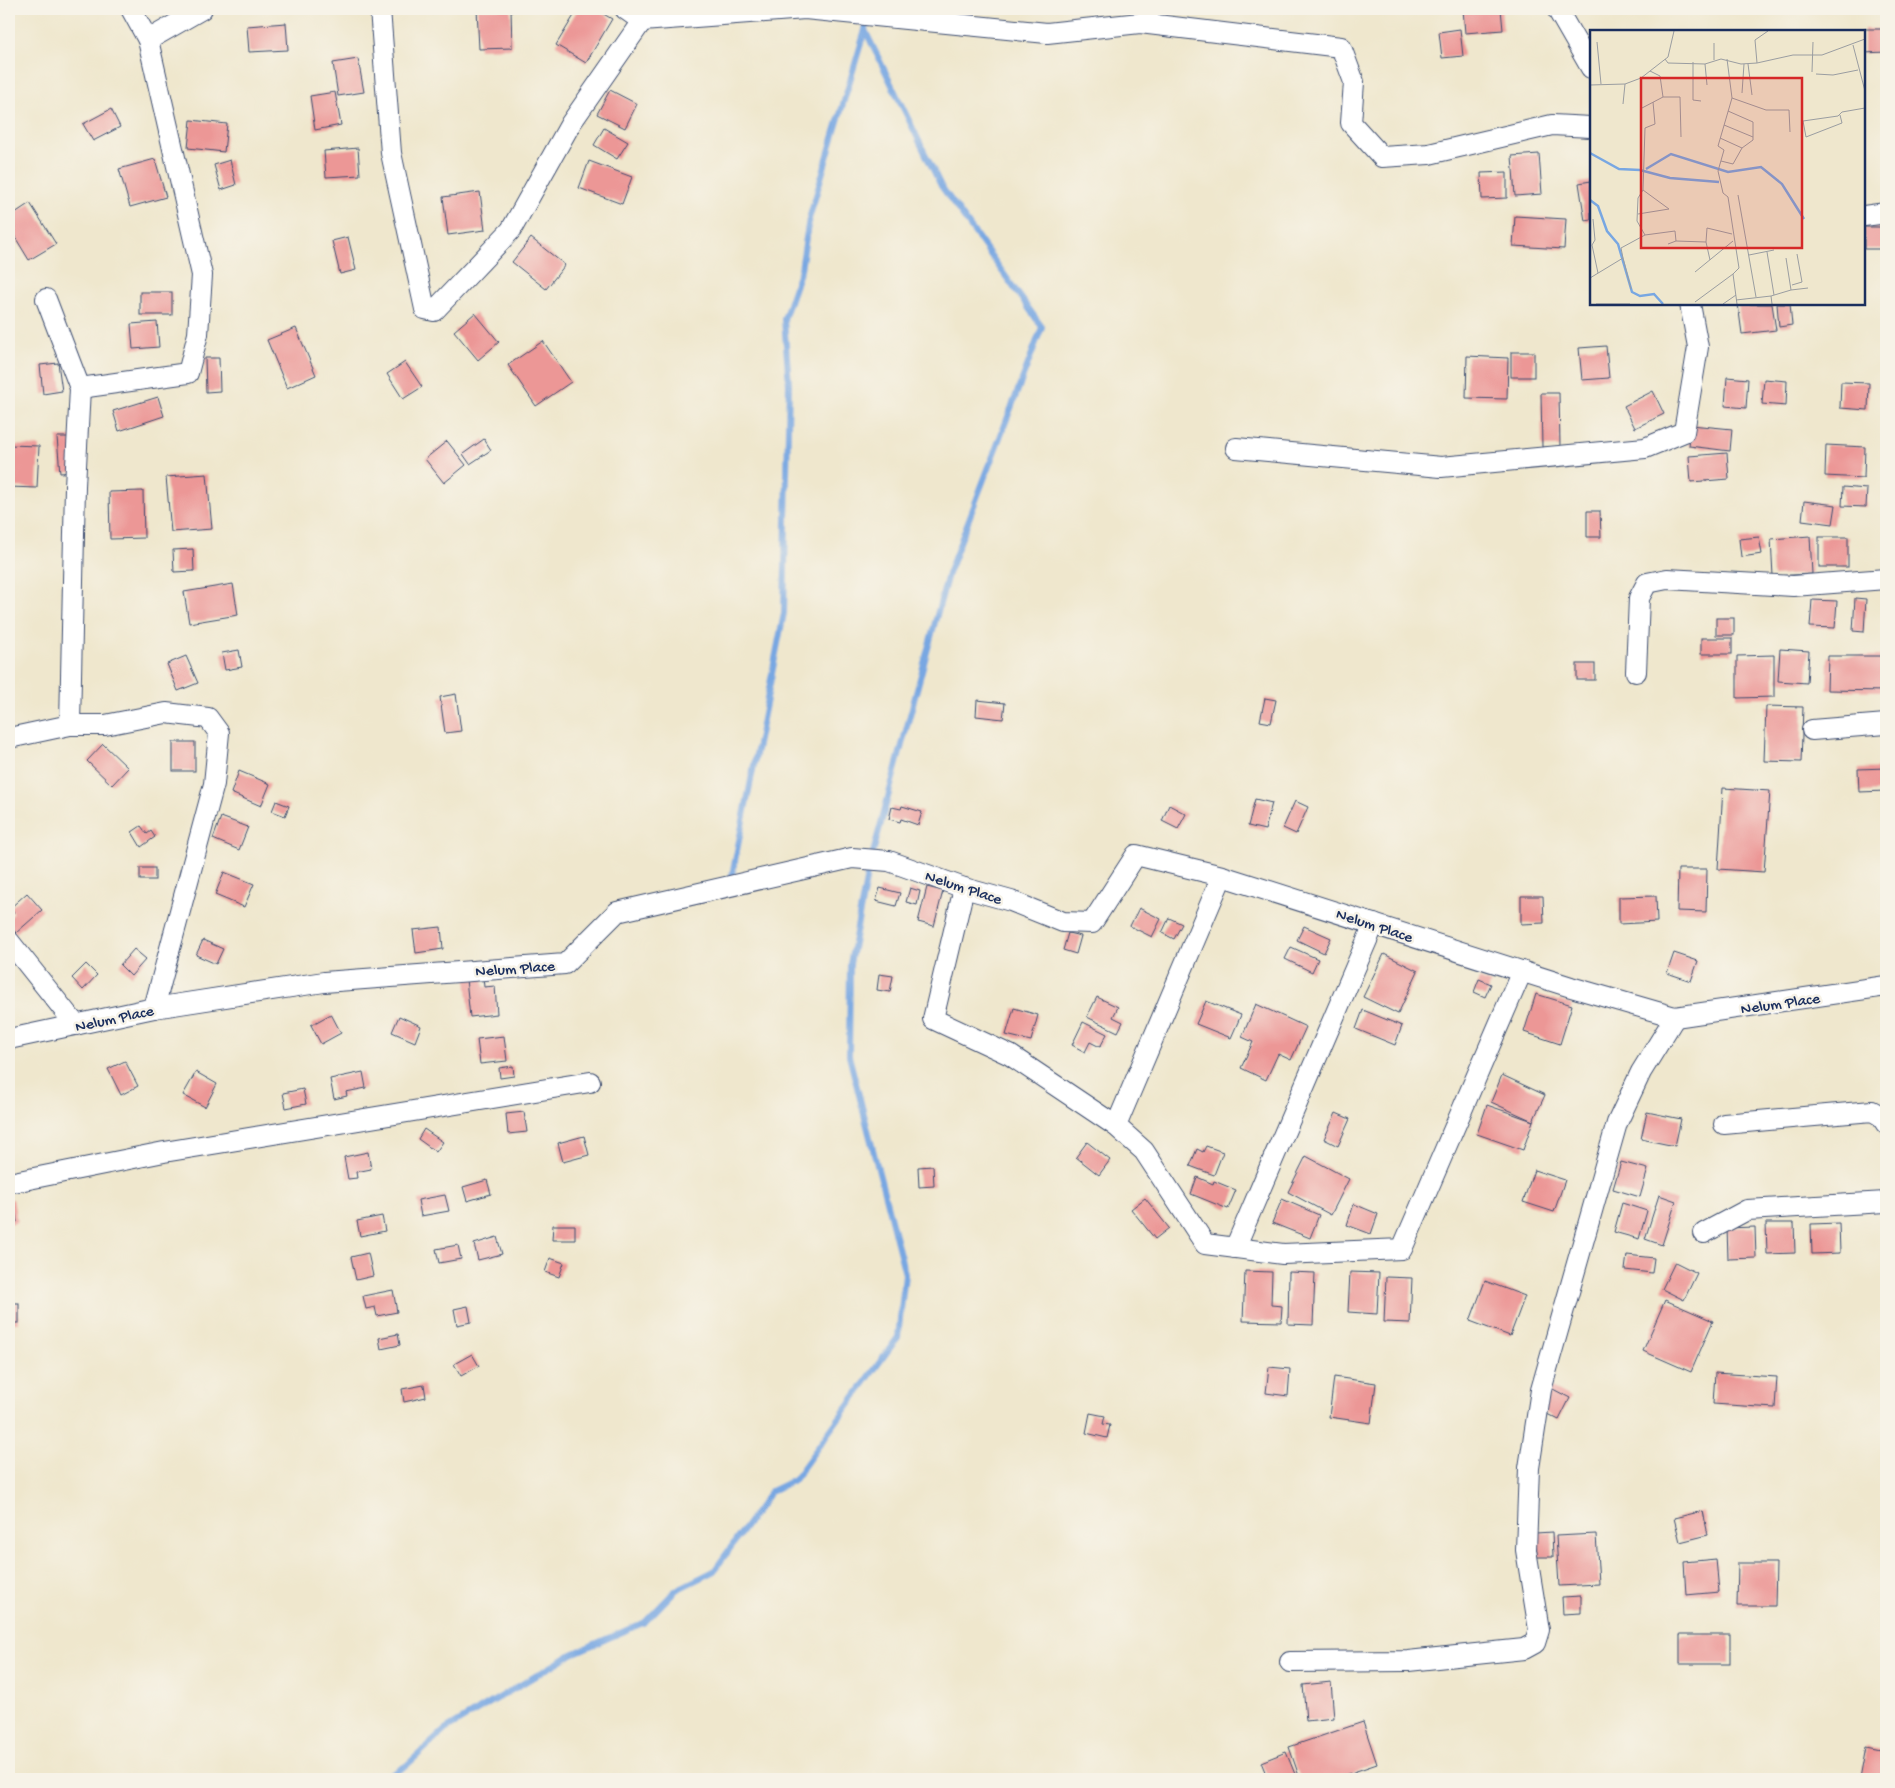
<svg xmlns="http://www.w3.org/2000/svg" width="1895" height="1788" viewBox="0 0 1895 1788" font-family="'Gochi Hand',sans-serif">
<style>
.lines{fill:none;stroke-linecap:round;stroke-linejoin:round}
.stream{stroke:#78a7e2;stroke-width:6}
.building{fill:#ec9796}
.minor-casing{stroke:#3b4b6f;stroke-width:22}
.minor{stroke:#fff;stroke-width:20}
.labels{text-anchor:middle;stroke-width:5;stroke-linejoin:round;paint-order:stroke}
.street-label{font-size:16px;fill:#1b2f5e;stroke:#f7f3e8}
.inset-river{fill:none;stroke:#78a7e2;stroke-width:2.5}
.inset-road{fill:none;stroke:#9a9da1;stroke-width:1}
.view{fill:#d62828;fill-opacity:0.15;stroke:#d62828;stroke-width:2.5}
.inset-edge{fill:none;stroke:#1b2f5e;stroke-width:2.5}
</style>
<rect width="100%" height="100%" fill="#f7f3e8"/>
<filter id="ink" filterUnits="userSpaceOnUse"><feTurbulence type="fractalNoise" baseFrequency=".02" numOctaves="2"/><feDisplacementMap in="SourceGraphic" scale="10" xChannelSelector="R" yChannelSelector="G"/><feConvolveMatrix kernelMatrix="1 2 1 2 8 2 1 2 1" color-interpolation-filters="sRGB"/></filter>
<filter id="wash" filterUnits="userSpaceOnUse"><feTurbulence type="fractalNoise" baseFrequency=".0096" numOctaves="4" result="noise"/><feDisplacementMap in="SourceGraphic" scale="20" xChannelSelector="R" yChannelSelector="G"/><feGaussianBlur stdDeviation="1.12" result="paint"/><feColorMatrix in="noise" values="0 0 0 0 0 0 0 0 0 0 0 0 0 0 0 0 0 1.4 0 .05"/><feComposite in="paint" operator="in"/></filter>
<g filter="url(#wash)">
<rect width="100%" height="100%" fill="#efe7cd"/>
<g class="lines">
<g class="stream">
<polyline points="732,876 784,613 789,384 784,319 801,269 809,219 865,30 867,17"/>
<polyline points="384,1779 407,1765 445,1730 572,1654 645,1622 676,1590 714,1571 771,1491 794,1480 898,1337 905,1274 849,1056 850,964 867,875 948,574 1042,327 941,186 865,30"/>
</g>
</g>
<g id="blocks">
<g class="building">
<polygon points="477,9 511,9 512,48 479,49"/>
<polygon points="578,9 595,9 612,19 586,63 556,45"/>
<polygon points="1463,9 1501,9 1503,30 1465,33"/>
<polygon points="286,23 288,50 249,52 247,26"/>
<polygon points="1460,29 1463,56 1442,58 1439,32"/>
<polygon points="1864,29 1886,29 1886,52 1864,53"/>
<polygon points="358,59 364,92 338,96 333,63"/>
<polygon points="610,90 637,104 625,128 597,114"/>
<polygon points="335,92 341,125 315,130 310,96"/>
<polygon points="111,109 120,127 93,141 83,124"/>
<polygon points="191,120 227,124 224,152 188,148"/>
<polygon points="604,128 628,142 617,159 594,145"/>
<polygon points="358,148 360,175 326,177 324,151"/>
<polygon points="1539,154 1542,194 1515,196 1512,156"/>
<polygon points="155,159 166,197 130,207 119,169"/>
<polygon points="230,160 236,185 221,190 214,165"/>
<polygon points="589,161 632,177 622,204 579,188"/>
<polygon points="1507,172 1507,198 1482,199 1481,173"/>
<polygon points="1591,181 1591,220 1585,221 1579,183"/>
<polygon points="480,192 485,230 448,235 443,197"/>
<polygon points="30,203 56,244 29,260 9,227 9,217"/>
<polygon points="1515,216 1566,219 1564,249 1513,246"/>
<rect x="1864" y="227" width="22" height="22"/>
<polygon points="348,237 356,270 340,274 332,241"/>
<polygon points="531,238 565,265 546,289 512,262"/>
<rect x="140" y="292" width="32" height="23"/>
<polygon points="1738,304 1772,304 1776,330 1742,334"/>
<polygon points="1777,304 1790,304 1792,325 1779,327"/>
<polygon points="475,313 499,342 478,360 454,331"/>
<polygon points="157,322 159,347 133,349 131,324"/>
<polygon points="296,328 316,375 287,388 267,340"/>
<polygon points="543,341 571,382 536,406 508,365"/>
<polygon points="1606,346 1609,378 1582,380 1579,348"/>
<rect x="1511" y="352" width="23" height="25"/>
<polygon points="1467,356 1508,358 1507,399 1466,398"/>
<polygon points="205,358 219,358 220,391 206,392"/>
<polygon points="405,362 422,387 403,399 387,374"/>
<polygon points="58,363 62,391 43,394 40,365"/>
<polygon points="1727,377 1748,379 1746,408 1725,406"/>
<polygon points="1764,379 1787,381 1786,406 1762,404"/>
<polygon points="1841,382 1869,383 1868,410 1840,408"/>
<polygon points="1653,391 1664,414 1635,428 1624,406"/>
<polygon points="1541,393 1559,393 1560,447 1542,447"/>
<polygon points="158,397 164,416 119,431 113,411"/>
<polygon points="1691,425 1732,429 1730,451 1689,446"/>
<polygon points="57,437 72,437 74,472 60,473"/>
<polygon points="484,439 491,450 470,464 463,454"/>
<polygon points="447,441 466,465 444,483 425,459"/>
<polygon points="9,445 39,446 37,488 9,487"/>
<polygon points="1826,445 1865,447 1864,478 1825,476"/>
<polygon points="1727,453 1729,479 1691,482 1689,456"/>
<polygon points="207,474 212,529 171,532 166,477"/>
<polygon points="1843,487 1867,489 1866,507 1842,506"/>
<polygon points="143,491 144,538 110,539 109,492"/>
<polygon points="1804,501 1836,505 1833,524 1802,520"/>
<polygon points="1587,511 1600,511 1601,537 1587,537"/>
<polygon points="1810,536 1812,574 1773,576 1771,539"/>
<polygon points="1759,537 1762,554 1741,557 1739,539"/>
<rect x="1819" y="537" width="29" height="30"/>
<polygon points="193,549 194,571 174,572 173,550"/>
<polygon points="233,584 238,615 189,623 184,592"/>
<polygon points="1855,598 1866,599 1864,632 1853,631"/>
<polygon points="1812,600 1837,601 1835,628 1810,627"/>
<rect x="1716" y="618" width="18" height="17"/>
<rect x="1701" y="638" width="31" height="16"/>
<polygon points="1780,649 1809,651 1807,683 1778,681"/>
<polygon points="239,650 242,667 225,670 222,653"/>
<polygon points="1774,655 1774,697 1737,698 1737,656"/>
<polygon points="186,656 198,683 178,691 167,664"/>
<polygon points="1828,656 1886,656 1886,691 1827,690"/>
<rect x="1577" y="664" width="18" height="16"/>
<polygon points="456,694 461,731 445,733 440,697"/>
<polygon points="1265,698 1276,700 1271,723 1260,721"/>
<polygon points="977,700 1005,703 1003,719 976,716"/>
<polygon points="1766,706 1803,707 1801,762 1764,761"/>
<rect x="173" y="742" width="22" height="29"/>
<polygon points="103,744 128,768 112,785 87,761"/>
<polygon points="1886,768 1886,791 1859,792 1858,769"/>
<polygon points="239,771 270,784 261,806 231,793"/>
<polygon points="1723,788 1770,791 1764,872 1718,869"/>
<polygon points="1255,799 1272,803 1265,830 1248,826"/>
<polygon points="276,801 289,806 285,816 272,811"/>
<polygon points="1295,801 1308,807 1296,834 1283,828"/>
<polygon points="1169,805 1186,814 1178,829 1162,821"/>
<polygon points="902,806 922,812 918,825 901,819 900,822 889,819 892,807 901,809"/>
<polygon points="221,817 248,827 239,850 213,839"/>
<polygon points="141,826 147,834 151,831 155,837 141,847 132,832"/>
<rect x="140" y="868" width="15" height="12"/>
<polygon points="1678,869 1707,869 1706,912 1677,911"/>
<polygon points="224,872 254,884 244,907 215,895"/>
<polygon points="927,887 943,891 934,926 918,922"/>
<polygon points="880,888 900,893 896,906 876,901"/>
<polygon points="910,888 920,891 917,905 906,902"/>
<polygon points="27,893 42,910 16,933 9,924 9,918 14,913 9,909"/>
<polygon points="1521,896 1543,896 1544,923 1521,924"/>
<polygon points="1656,896 1657,922 1619,924 1619,897"/>
<polygon points="1139,908 1161,919 1152,937 1130,926"/>
<polygon points="1169,918 1182,924 1174,939 1162,933"/>
<polygon points="1304,926 1331,938 1324,953 1297,940"/>
<polygon points="441,927 443,949 416,953 413,930"/>
<polygon points="1068,933 1081,936 1076,954 1063,950"/>
<polygon points="203,940 223,949 216,964 196,955"/>
<polygon points="1291,947 1318,959 1312,972 1285,959"/>
<polygon points="134,949 146,959 131,976 120,965"/>
<polygon points="1674,953 1698,961 1691,981 1667,973"/>
<polygon points="1384,954 1418,971 1398,1014 1363,997"/>
<polygon points="86,964 97,975 83,990 72,978"/>
<polygon points="879,974 893,976 890,992 877,990"/>
<polygon points="483,977 484,987 495,986 497,1014 470,1017 466,979"/>
<polygon points="1479,979 1491,984 1485,997 1474,992"/>
<polygon points="1536,994 1572,1005 1560,1044 1524,1032"/>
<polygon points="1097,997 1118,1007 1113,1017 1123,1022 1118,1032 1087,1017"/>
<polygon points="1206,1001 1241,1015 1231,1038 1196,1024"/>
<polygon points="1256,1004 1306,1027 1291,1060 1278,1054 1266,1080 1241,1068 1253,1042 1242,1037"/>
<polygon points="1014,1008 1038,1015 1031,1041 1006,1035"/>
<polygon points="1363,1010 1402,1026 1395,1045 1356,1029"/>
<polygon points="331,1014 341,1033 321,1044 311,1025"/>
<polygon points="399,1016 421,1026 415,1042 392,1032"/>
<polygon points="1083,1022 1107,1034 1100,1047 1090,1042 1085,1052 1072,1045"/>
<polygon points="504,1036 507,1061 480,1064 477,1039"/>
<polygon points="125,1061 138,1086 121,1095 108,1069"/>
<polygon points="513,1066 514,1076 500,1078 499,1068"/>
<polygon points="196,1072 217,1084 205,1107 183,1095"/>
<polygon points="363,1072 366,1088 346,1092 347,1096 334,1099 330,1079"/>
<polygon points="1502,1075 1545,1095 1533,1121 1491,1102"/>
<polygon points="303,1089 306,1104 286,1108 283,1093"/>
<polygon points="1487,1105 1533,1121 1523,1150 1477,1134"/>
<polygon points="524,1112 527,1132 508,1134 506,1114"/>
<polygon points="1647,1112 1681,1119 1675,1146 1641,1139"/>
<polygon points="1336,1113 1350,1119 1338,1146 1324,1139"/>
<polygon points="424,1129 443,1142 436,1152 418,1139"/>
<polygon points="584,1136 589,1155 563,1162 558,1143"/>
<polygon points="1087,1142 1110,1160 1099,1175 1076,1157"/>
<polygon points="1206,1146 1223,1152 1214,1175 1190,1166 1197,1149 1203,1152"/>
<polygon points="368,1152 371,1169 356,1172 357,1178 348,1179 344,1157"/>
<polygon points="1306,1156 1349,1179 1331,1215 1288,1192"/>
<polygon points="1621,1162 1648,1169 1640,1197 1613,1189"/>
<polygon points="933,1166 934,1186 919,1187 918,1167"/>
<polygon points="1534,1170 1565,1180 1554,1212 1523,1202"/>
<polygon points="1197,1177 1213,1184 1214,1181 1236,1190 1228,1209 1191,1194"/>
<polygon points="487,1180 491,1194 467,1201 463,1187"/>
<polygon points="445,1195 449,1211 421,1216 418,1200"/>
<polygon points="1659,1195 1676,1201 1662,1245 1645,1239"/>
<polygon points="1145,1198 1169,1228 1155,1239 1131,1209"/>
<polygon points="13,1199 17,1222 9,1224 9,1200"/>
<polygon points="1282,1199 1319,1215 1310,1238 1272,1223"/>
<polygon points="1622,1203 1647,1211 1639,1239 1614,1232"/>
<polygon points="1354,1204 1378,1214 1371,1234 1347,1225"/>
<polygon points="382,1216 385,1231 360,1236 357,1221"/>
<polygon points="1766,1223 1794,1223 1795,1253 1767,1254"/>
<polygon points="1839,1223 1840,1253 1812,1254 1811,1224"/>
<polygon points="553,1225 575,1225 575,1240 552,1240"/>
<polygon points="1755,1227 1756,1258 1728,1259 1727,1228"/>
<polygon points="497,1237 502,1254 478,1260 474,1244"/>
<polygon points="458,1245 461,1259 439,1263 436,1249"/>
<polygon points="368,1253 373,1276 356,1280 351,1257"/>
<polygon points="1627,1255 1654,1258 1652,1273 1625,1270"/>
<polygon points="550,1258 564,1263 559,1277 545,1272"/>
<polygon points="1675,1262 1697,1273 1684,1300 1662,1289"/>
<polygon points="1245,1271 1272,1272 1271,1305 1282,1306 1281,1322 1243,1321"/>
<polygon points="1289,1272 1315,1273 1313,1325 1288,1324"/>
<polygon points="1350,1272 1379,1273 1377,1314 1348,1312"/>
<polygon points="1386,1277 1412,1278 1410,1323 1384,1322"/>
<polygon points="1485,1281 1525,1296 1510,1336 1470,1321"/>
<polygon points="393,1290 397,1312 377,1316 375,1307 366,1309 363,1296"/>
<polygon points="1665,1300 1713,1321 1691,1372 1643,1351"/>
<rect x="9" y="1303" width="10" height="20"/>
<polygon points="468,1306 471,1322 457,1325 454,1309"/>
<polygon points="398,1334 400,1345 381,1349 379,1338"/>
<polygon points="472,1354 479,1366 461,1376 454,1364"/>
<polygon points="1269,1367 1290,1369 1288,1396 1266,1393"/>
<polygon points="1715,1373 1777,1377 1775,1408 1713,1404"/>
<polygon points="1334,1377 1376,1383 1371,1423 1329,1417"/>
<polygon points="424,1385 426,1397 404,1402 402,1389"/>
<polygon points="1551,1388 1570,1398 1559,1420 1539,1410"/>
<polygon points="1090,1413 1105,1416 1103,1424 1110,1425 1107,1438 1086,1433"/>
<polygon points="1703,1511 1708,1535 1680,1542 1674,1518"/>
<polygon points="1552,1532 1553,1557 1537,1557 1536,1533"/>
<polygon points="1596,1534 1599,1584 1559,1586 1556,1536"/>
<polygon points="1716,1559 1719,1592 1686,1595 1684,1562"/>
<polygon points="1738,1563 1776,1563 1775,1606 1737,1606"/>
<polygon points="1581,1596 1581,1613 1563,1614 1562,1597"/>
<rect x="1680" y="1635" width="50" height="29"/>
<polygon points="1331,1682 1334,1718 1306,1721 1303,1685"/>
<polygon points="1363,1722 1377,1764 1333,1779 1300,1779 1289,1747"/>
<polygon points="1866,1747 1886,1751 1886,1779 1860,1779"/>
<polygon points="1286,1752 1297,1779 1268,1779 1261,1762"/>
</g>
</g>
</g>
<g filter="url(#ink)">
<use href="#blocks" fill-opacity="0" stroke="#3b4b6f" stroke-width="1"/>
<g class="lines">
<defs>
<g id="minor">
<polyline points="380,9 391,153 425,309 434,311 511,230 571,123 642,21"/>
<polyline points="625,9 642,21 805,9 1047,33 1140,23 1341,47 1354,82 1351,123 1382,157 1429,154 1552,125 1591,127"/>
<polyline points="1557,9 1591,68"/>
<polyline points="148,40 202,9"/>
<polyline points="1864,216 1886,213"/>
<polyline points="46,299 80,388 188,373 198,334 202,275 148,40 131,9"/>
<polyline points="80,388 75,486 70,725 105,725 166,713 208,718 219,733 214,784 154,1008"/>
<polyline points="1236,448 1441,467 1645,448 1684,432 1698,347 1690,304"/>
<polyline points="1636,672 1639,598 1647,583 1667,579 1793,586 1886,579"/>
<polyline points="1812,730 1886,724"/>
<polyline points="9,738 70,725"/>
<polyline points="964,888 933,1019 1010,1055 1116,1126 1144,1151 1205,1244 1283,1254 1402,1249 1522,971"/>
<polyline points="9,941 76,1025"/>
<polyline points="9,1039 154,1008 324,982 565,964 617,912 852,858 889,861 964,888 1011,901 1063,922 1092,923 1136,855 1222,876 1571,987 1675,1017 1886,986"/>
<polyline points="1724,1124 1872,1111 1881,1116 1886,1124"/>
<polyline points="1116,1126 1222,876"/>
<polyline points="9,1183 164,1152 590,1082"/>
<polyline points="1704,1233 1747,1210 1886,1202"/>
<polyline points="1235,1248 1374,924"/>
<polyline points="1290,1662 1408,1661 1524,1649 1535,1643 1539,1630 1526,1550 1529,1468 1541,1390 1617,1123 1641,1072 1675,1017"/>
</g>
</defs>
<use href="#minor" class="minor-casing"/>
<use href="#minor" class="minor"/>
</g>
</g>
<g class="labels">
<g class="street-label">
<text transform="translate(964 886) rotate(18)" y="6">Nelum Place</text>
<text transform="translate(1375 924) rotate(18)" y="6">Nelum Place</text>
<text transform="translate(515 967) rotate(-4)" y="6">Nelum Place</text>
<text transform="translate(1780 1002) rotate(-8)" y="6">Nelum Place</text>
<text transform="translate(114 1017) rotate(-12)" y="6">Nelum Place</text>
</g>
</g>
<g transform="translate(1590 30)">
<rect width="275" height="275" fill="#efe7cd"/>
<path class="inset-river" d="M0,123L29,139L50,140L80,148L129,152M56,139L81,124L138,142L171,137L192,154L214,189M0,170L8,176L17,201L28,214L42,262L50,266L64,264L73,274"/>
<path class="inset-road" d="M7,12L11,54M263,15L275,61M75,29L78,33L115,34L131,29L151,34L167,33L203,25H232L275,9M137,29L142,68L128,116L134,120L128,141L133,163L138,167L149,238L143,244L147,274M124,30V13M103,32V70L111,71M167,33L165,10L178,1M115,34L117,55M158,34L162,65M60,41L70,46L73,67M222,42L223,12M226,44L243,45L268,40M0,55L35,54L51,48L78,27L84,1M152,63L154,34M142,68L176,80H199L200,102M33,74L35,54M52,78L73,67H90L91,107M250,85L252,93L216,107L213,91L248,86L252,82L275,78M134,95L163,107M130,108L152,118M131,131L143,134L152,118L163,110V92L138,81M148,165L166,267M48,184L79,179L53,160M3,189L5,210L2,215L8,243M55,205L47,191L48,168L53,160L55,98L65,94L63,72M86,211L116,212L117,198L142,204M116,212L120,230M177,222L184,265M159,225L184,220M33,228L41,259M105,242L143,211M0,248L33,228L31,218L55,205L85,201L86,211L78,214M202,255L212,252L207,224M201,260L218,258M146,270L181,266M105,272L143,244M6,274H40M133,274L146,265M182,274L181,266L201,260L196,228"/>
<path class="view" d="M51,48H212V218H51Z"/>
<rect width="275" height="275" class="inset-edge"/>
</g>
<rect width="1895" height="1788" fill="none" stroke="#f7f3e8" stroke-width="30"/>
</svg>
